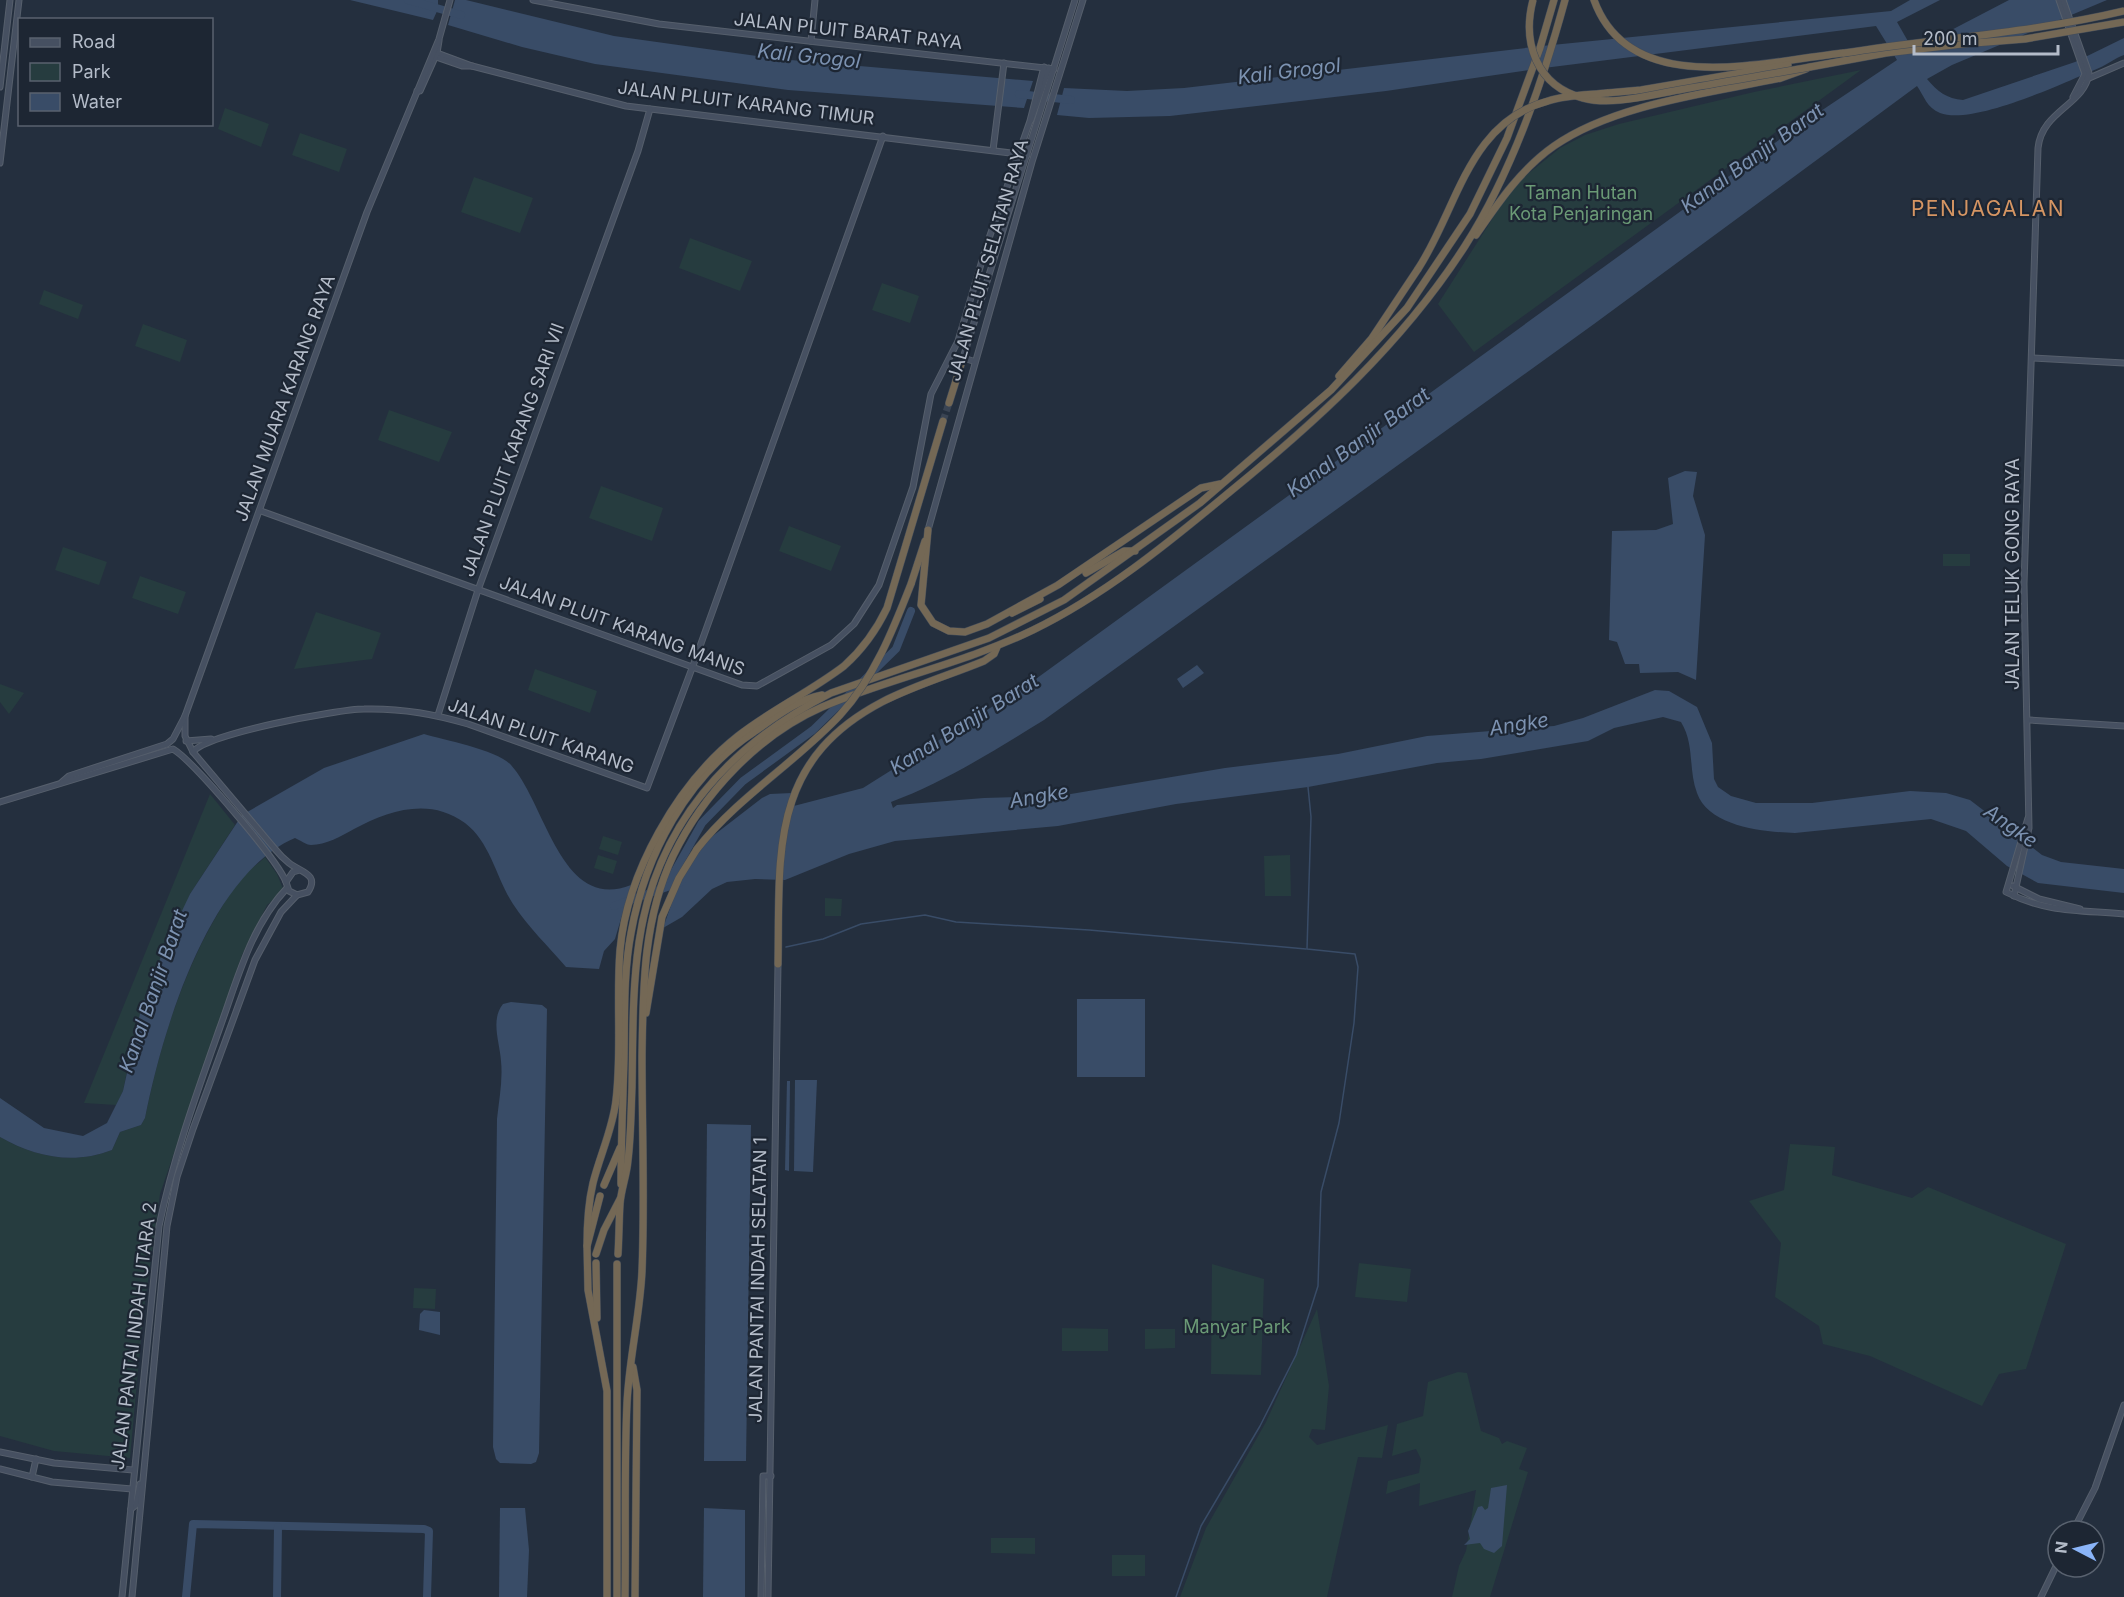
<svg xmlns="http://www.w3.org/2000/svg" width="2124" height="1597" viewBox="0 0 2124 1597" font-family="Inter,sans-serif">
<style>
.green{fill:#263c3f}
.water{fill:#394c67}
.lines{fill:none;stroke-linecap:round;stroke-linejoin:round}
.stream{stroke:#394c67;stroke-width:1.5}
.river{stroke:#394c67;stroke-width:8}
.highway-tunnel{stroke:#3a4453;stroke-width:7;stroke-dasharray:7 3.5;stroke-linecap:butt}
.secondary-casing{stroke:#565f6c;stroke-width:7}
.highway-casing{stroke:#434c59;stroke-width:8}
.secondary{stroke:#465061;stroke-width:5}
.highway{stroke:#746855;stroke-width:7}
.highway-bridge-casing{stroke:#434c59;stroke-width:8;stroke-linecap:butt}
.highway-bridge{stroke:#746855;stroke-width:7}
.labels{text-anchor:middle;stroke-width:4.5;stroke-linejoin:round;paint-order:stroke}
.street-label{font-size:18px;fill:#b4bcc9;stroke:#1d2633}
.park-label{font-size:18px;fill:#6b9a76;stroke:#1d2633}
.water-label{font-size:20px;font-style:italic;fill:#7c92b1;stroke:#1d2633}
.quarter-label{font-size:21px;letter-spacing:1.5px;fill:#d59563;stroke:#1d2633}
</style>
<rect width="100%" height="100%" fill="#242f3e"/>
<g class="green">
<polygon points="1861,70 1474,352 1438,304 1505,199 1524,177 1560,148 1585,135 1619,124 1754,92"/>
<polygon points="225,108 269,124 261,147 218,129"/>
<polygon points="300,133 347,149 339,172 292,155"/>
<polygon points="474,177 533,198 520,233 461,212"/>
<polygon points="690,238 752,261 740,291 679,268"/>
<polygon points="882,283 919,296 910,323 872,310"/>
<polygon points="44,290 83,305 78,319 39,304"/>
<polygon points="143,324 187,340 180,362 135,346"/>
<polygon points="389,410 452,432 439,462 378,440"/>
<polygon points="601,486 663,508 652,541 589,518"/>
<polygon points="789,526 841,546 831,571 779,551"/>
<polygon points="63,547 107,562 99,585 55,570"/>
<rect x="1943" y="554" width="27" height="12"/>
<polygon points="140,576 186,592 178,614 132,598"/>
<polygon points="316,612 381,633 372,659 294,669"/>
<polygon points="535,669 597,691 590,713 528,690"/>
<polygon points="0,684 24,693 9,714 0,702"/>
<polygon points="210,794 235,825 190,894 132,1046 123,1091 116,1105 84,1103"/>
<polygon points="603,836 622,842 618,855 599,849"/>
<polygon points="598,855 617,861 613,874 594,868"/>
<polygon points="1290,855 1291,896 1265,896 1264,856"/>
<path d="M265,857L277,874L284,891L267,905L242,955L160,1194L143,1317L130,1458L54,1451L0,1436V1137C35,1157 73,1165 112,1150L120,1132L141,1125L145,1118C162,1034 190,948 241,878C247,870 258,865 265,857Z"/>
<polygon points="825,898 842,899 841,916 825,916"/>
<polygon points="1790,1144 1835,1147 1832,1175 1912,1198 1928,1187 2066,1244 2026,1369 1999,1374 1982,1406 1870,1356 1823,1344 1819,1326 1775,1297 1781,1243 1749,1201 1784,1190"/>
<polygon points="1359,1263 1411,1269 1407,1302 1355,1297"/>
<polygon points="1212,1264 1264,1279 1261,1375 1211,1374"/>
<polygon points="414,1288 436,1289 435,1309 413,1308"/>
<polygon points="1317,1309 1329,1386 1325,1430 1312,1429 1309,1437 1317,1445 1388,1425 1382,1458 1358,1457 1327,1597 1180,1597 1206,1528 1266,1422"/>
<polygon points="1062,1328 1108,1329 1108,1351 1062,1351"/>
<polygon points="1145,1329 1175,1329 1175,1348 1145,1349"/>
<polygon points="1458,1372 1467,1373 1481,1431 1499,1438 1502,1444 1507,1441 1527,1448 1519,1469 1528,1472 1490,1597 1452,1597 1459,1566 1466,1551 1476,1490 1419,1506 1420,1483 1386,1494 1388,1481 1419,1473 1421,1459 1416,1449 1392,1456 1397,1424 1423,1416 1428,1382"/>
<polygon points="991,1538 1035,1538 1035,1554 991,1553"/>
<rect x="1112" y="1555" width="33" height="21"/>
</g>
<g class="water">
<polygon points="350,0 438,0 438,9 433,20"/>
<polygon points="455,0 466,0 614,36 779,59 1033,81 1024,108 788,90 595,64 522,47 448,25"/>
<path d="M1910,0H1940L1897,22L1913,50L2009,0H2107L1952,65L1927,79C1937,91 1947,99 1963,100L2075,62L2124,38V55C2115,58 2108,64 2099,68C2066,82 1973,126 1940,113C1927,108 1924,96 1917,86L1594,324L1044,720C995,750 945,782 891,802L893,808L897,805L984,798L1059,796L1225,768L1338,754L1427,736L1554,726L1583,718L1655,690L1669,691L1697,707L1712,743L1714,779L1718,787L1731,796L1756,803H1812L1910,791L1946,793L1970,800L2042,855L2061,862L2124,869V893L2038,883L2007,866L1966,831L1931,819L1795,833C1764,832 1709,827 1697,793C1688,769 1695,745 1681,722L1663,717L1614,728L1588,741L1481,759L1437,763L1308,787L1176,804L1058,826L895,841L849,854L785,880L755,879L727,882L712,889L682,917L663,928L681,877L705,842L762,798L770,794L792,793L786,808L863,788L1033,681L1794,129L1897,60L1876,26L1536,69L1386,91L1170,116L1089,118L1057,115L1064,88L1127,91L1184,88L1542,46L1891,11Z"/>
<polygon points="1685,471 1697,472 1693,496 1705,535 1696,680 1678,672 1640,673 1639,664 1625,664 1617,642 1609,640 1612,531 1656,530 1673,524 1668,478"/>
<polygon points="1197,665 1204,673 1183,688 1177,679"/>
<path d="M424,734C445,740 497,750 511,765C546,804 561,913 631,885L615,939L604,951L599,969L566,967C549,947 528,927 513,904C496,878 491,843 465,823C430,797 389,810 354,829C341,836 326,845 311,845C306,845 300,840 295,838C208,875 162,1032 145,1118L141,1125L120,1132L112,1150C73,1165 35,1157 0,1137V1098L44,1128L83,1136L107,1123L123,1091L141,1009L163,951L190,894L242,815L324,768Z"/>
<rect x="1077" y="999" width="68" height="78"/>
<path d="M511,1002L542,1005L547,1009L539,1453L536,1462L531,1464L500,1463L496,1459L493,1447L497,1119C499,1100 503,1080 501,1061C500,1043 490,1020 503,1004Z"/>
<polygon points="795,1080 817,1080 813,1172 794,1171"/>
<polygon points="787,1081 790,1081 789,1171 785,1170"/>
<polygon points="707,1124 751,1125 746,1461 704,1461"/>
<polygon points="424,1310 440,1312 440,1335 419,1330 420,1314"/>
<polygon points="1507,1485 1502,1546 1494,1553 1484,1549 1480,1543 1464,1545 1470,1539 1468,1531 1478,1507 1482,1506 1485,1510 1488,1508 1491,1488"/>
<polygon points="500,1508 525,1508 529,1550 527,1597 499,1597"/>
<polygon points="704,1508 745,1510 745,1597 703,1597"/>
</g>
<g class="lines">
<g class="stream">
<polyline points="786,947 823,939 861,924 925,915 956,922 1089,930 1306,949"/>
<polyline points="1176,1597 1201,1526 1260,1426 1296,1355 1318,1286 1321,1192 1339,1123 1354,1023 1358,967 1355,954 1307,949 1311,817 1308,787"/>
</g>
<g class="river">
<polyline points="408,0 461,15"/>
<polyline points="1019,94 1071,100"/>
<polyline points="666,887 702,823 743,781 813,730 896,649 911,611"/>
<polyline points="614,906 681,882"/>
<polyline points="186,1597 193,1524 424,1529 429,1531 427,1597"/>
<polyline points="277,1597 278,1527"/>
</g>
<polyline class="highway-tunnel" points="943,421 949,403"/>
<defs>
<g id="secondary">
<polyline points="533,0 659,24 1054,69"/>
<polyline points="2059,0 2085,74 2073,97"/>
<polyline points="811,41 815,0"/>
<polyline points="437,53 472,66 626,106 1027,155"/>
<polyline points="436,57 462,66 472,66"/>
<polyline points="2087,79 2124,63"/>
<polyline points="0,87 10,0"/>
<polyline points="417,91 420,91 437,53 439,41"/>
<polyline points="1031,120 1049,68"/>
<polyline points="993,150 1004,63"/>
<polyline points="0,163 19,0"/>
<polyline points="2033,358 2124,363"/>
<polyline points="973,361 963,358 1075,0"/>
<polyline points="261,511 742,685 757,686 831,645 854,624 879,585 913,487 931,394 958,341 987,244 1030,121 1044,67"/>
<polyline points="928,530 1032,162 1083,0"/>
<polyline points="438,715 478,590 638,151 650,109"/>
<path d="M185,716V736L193,752L275,849C279,854 284,859 289,863C300,872 320,874 308,892L297,895L289,891L286,882L293,872L300,870"/>
<polyline points="2029,720 2124,726"/>
<polyline points="186,741 211,739"/>
<path d="M193,752C205,734 339,709 364,709C400,708 435,714 468,724L647,788L694,663L883,136"/>
<polyline points="62,782 69,776 167,744 173,739 185,716 367,212 439,39 450,0"/>
<path d="M0,802L173,749C193,761 277,859 286,882"/>
<path d="M2028,818L2006,892C2047,913 2080,910 2124,914"/>
<polyline points="2013,886 2039,899 2080,909"/>
<path d="M2014,896L2029,828L2024,584L2038,148C2042,110 2085,105 2089,73L2063,0"/>
<polyline points="0,1452 54,1463 133,1470"/>
<polyline points="0,1469 52,1482 132,1489"/>
<polyline points="32,1477 36,1459"/>
<polyline points="131,1509 136,1505 140,1484"/>
<polyline points="2073,1531 2095,1488 2124,1405"/>
<path d="M122,1597L159,1226C173,1159 196,1095 219,1030C237,981 250,927 287,888"/>
<polyline points="132,1597 167,1226 177,1177 193,1129 255,960 281,912 297,895"/>
<polyline points="761,1597 763,1476 771,1476"/>
<polyline points="768,1597 778,964"/>
<polyline points="2041,1597 2058,1562"/>
</g>
<g id="highway">
<path d="M1594,0C1630,100 1765,61 1844,53"/>
<polyline points="1810,67 1886,53 1962,44"/>
<polyline points="1607,93 1641,90 1788,65"/>
<path d="M1476,235C1498,203 1521,169 1554,146C1614,104 1710,93 1781,78L1806,69"/>
<polyline points="1339,376 1372,338 1418,269"/>
<polyline points="949,403 963,358"/>
<polyline points="928,530 921,605 933,623 949,631 965,632 987,624 1058,585 1201,488 1220,484"/>
<polyline points="1086,573 1124,551 1135,551"/>
<polyline points="911,584 925,541"/>
<polyline points="1012,613 1040,599"/>
<path d="M778,964C780,854 768,762 882,702C915,685 950,675 984,661L994,654L997,647"/>
<polyline points="646,1013 662,917 679,878 697,849"/>
<path d="M621,1184C621,1143 623,1101 624,1060C625,1018 623,975 631,933C645,855 687,776 754,732C774,718 798,699 822,695"/>
<polyline points="604,1185 620,1148"/>
<polyline points="600,1196 587,1246 588,1290 607,1391 607,1597"/>
<path d="M587,1246C587,1224 588,1204 593,1183C600,1155 613,1128 616,1100C622,1050 616,1000 620,950C627,873 677,784 738,736C771,710 810,692 844,666C863,649 876,631 887,608L943,421"/>
<polyline points="596,1254 604,1230 620,1199"/>
<path d="M618,1254C619,1238 619,1221 620,1204C621,1189 627,1175 628,1160C631,1136 631,1111 632,1087C633,1038 632,990 639,942C656,825 729,745 831,693L989,638L1064,600L1200,503L1331,390L1407,308L1470,214L1507,138L1540,48L1554,0"/>
<polyline points="596,1263 597,1318"/>
<polyline points="633,1367 637,1390 635,1597"/>
<polyline points="617,1597 617,1264"/>
<path d="M625,1597C626,1532 624,1467 627,1403C629,1359 640,1315 642,1271C645,1199 642,1128 642,1056C643,987 643,920 673,856C703,794 758,735 822,707C891,678 965,663 1033,630C1103,596 1167,544 1226,495C1316,422 1402,344 1465,246C1512,172 1542,84 1565,0"/>
</g>
</defs>
<use href="#secondary" class="secondary-casing"/>
<use href="#highway" class="highway-casing"/>
<use href="#secondary" class="secondary"/>
<use href="#highway" class="highway"/>
<defs>
<g id="highway-bridge">
<path d="M1533,0C1522,42 1536,86 1583,98C1612,106 1649,95 1679,90C1722,82 1766,75 1810,67"/>
<polyline points="1962,44 2025,39 2124,22"/>
<path d="M1844,53C1938,38 2032,33 2124,11"/>
<path d="M1418,269C1458,208 1468,122 1548,101C1566,95 1588,95 1607,93"/>
<path d="M697,849C738,797 795,763 840,715C874,678 893,630 911,584"/>
</g>
</defs>
<use href="#highway-bridge" class="highway-bridge-casing"/>
<use href="#highway-bridge" class="highway-bridge"/>
</g>
<g class="labels">
<g class="street-label">
<text transform="translate(848 31) rotate(6)" y="6">JALAN PLUIT BARAT RAYA</text>
<text transform="translate(746 103) rotate(7)" y="6">JALAN PLUIT KARANG TIMUR</text>
<text transform="translate(988 260) rotate(-74)" y="6">JALAN PLUIT SELATAN RAYA</text>
<text transform="translate(285 398) rotate(-70)" y="6">JALAN MUARA KARANG RAYA</text>
<text transform="translate(513 450) rotate(-70)" y="6">JALAN PLUIT KARANG SARI VII</text>
<text transform="translate(2013 574) rotate(-90)" y="6">JALAN TELUK GONG RAYA</text>
<text transform="translate(622 626) rotate(20)" y="6">JALAN PLUIT KARANG MANIS</text>
<text transform="translate(541 736) rotate(19)" y="6">JALAN PLUIT KARANG</text>
<text transform="translate(758 1280) rotate(-89)" y="6">JALAN PANTAI INDAH SELATAN 1</text>
<text transform="translate(134 1336) rotate(-83)" y="6">JALAN PANTAI INDAH UTARA 2</text>
</g>
<g class="park-label">
<text x="1581" y="199">Taman Hutan<tspan x="1581" dy="21">Kota Penjaringan</tspan></text>
<text x="1237" y="1333">Manyar Park</text>
</g>
<g class="water-label">
<text transform="translate(809 56) rotate(6)" y="7">Kali Grogol</text>
<text transform="translate(1289 71) rotate(-7)" y="7">Kali Grogol</text>
<text transform="translate(1752 158) rotate(-36)" y="7">Kanal Banjir Barat</text>
<text transform="translate(1358 442) rotate(-36)" y="7">Kanal Banjir Barat</text>
<text transform="translate(964 724) rotate(-32)" y="7">Kanal Banjir Barat</text>
<text transform="translate(1519 724) rotate(-9)" y="7">Angke</text>
<text transform="translate(1039 796) rotate(-10)" y="7">Angke</text>
<text transform="translate(2011 826) rotate(35)" y="7">Angke</text>
<text transform="translate(153 991) rotate(-71)" y="7">Kanal Banjir Barat</text>
</g>
<g class="quarter-label">
<text x="1988" y="216">PENJAGALAN</text>
</g>
</g>
<rect x="18" y="18" width="195" height="108" fill="#1d2633" stroke="#59626f" stroke-width="1.5"/>
<rect x="30" y="38" width="30" height="9" fill="#465061" stroke="#59626f" stroke-width="1.5"/>
<text x="72" y="48" font-size="18" fill="#b4bcc9">Road</text>
<rect x="30" y="63" width="30" height="18" fill="#263c3f" stroke="#59626f" stroke-width="1.5"/>
<text x="72" y="78" font-size="18" fill="#b4bcc9">Park</text>
<rect x="30" y="93" width="30" height="18" fill="#394c67" stroke="#59626f" stroke-width="1.5"/>
<text x="72" y="108" font-size="18" fill="#b4bcc9">Water</text>
<g transform="translate(2076 1549) rotate(277)"><circle r="28" fill="#1d2633" stroke="#59626f" stroke-width="1.5"/>
<path d="M0-4.5L10 22L0 15L-10 22Z" fill="#8ab4f8"/>
<text y="-9" font-size="16" font-weight="bold" text-anchor="middle" fill="#b4bcc9">N</text>
</g>
<path d="M1914 45v9h144v-9" fill="none" stroke="#b4bcc9" stroke-width="3"/>
<text x="1923" y="45" font-size="18" fill="#b4bcc9" stroke="#1d2633" stroke-width="4.5" paint-order="stroke">200 m</text>
</svg>
